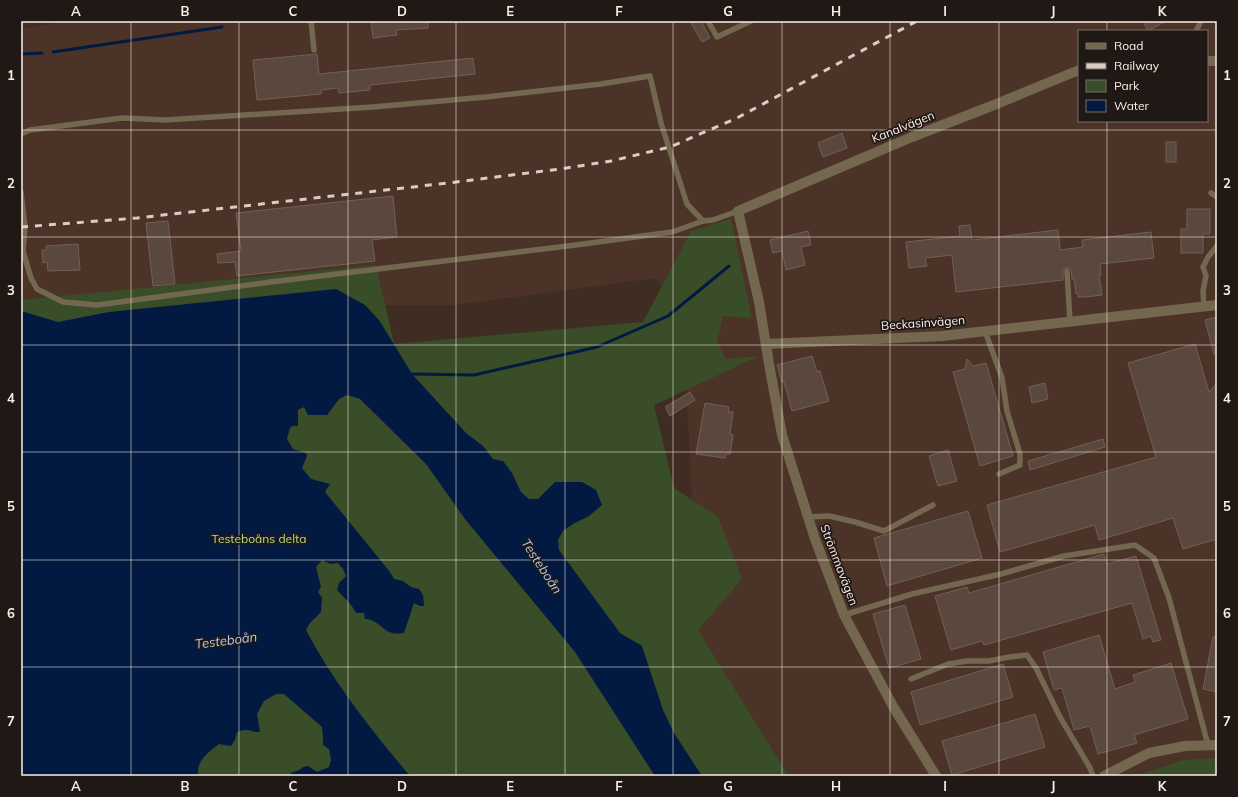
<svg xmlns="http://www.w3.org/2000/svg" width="1238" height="797" viewBox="0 0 1238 797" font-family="Mulish,sans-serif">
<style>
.built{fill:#4c3327;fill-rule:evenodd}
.green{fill:#394d28}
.water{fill:#021a42}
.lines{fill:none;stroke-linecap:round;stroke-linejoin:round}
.stream{stroke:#021a42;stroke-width:3}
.building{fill:#5a473d;stroke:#745f56}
.service{stroke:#746750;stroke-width:5.5}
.minor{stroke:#746750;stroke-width:10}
.rail{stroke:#d9ccc5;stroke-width:3;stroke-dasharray:7 7;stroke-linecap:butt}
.grid{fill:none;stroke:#faeee8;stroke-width:1;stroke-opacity:0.55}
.labels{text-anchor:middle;stroke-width:3.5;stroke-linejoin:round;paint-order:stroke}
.street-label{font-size:12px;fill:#faeee8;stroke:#201814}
.park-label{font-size:12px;fill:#b0db8d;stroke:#201814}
.water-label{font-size:13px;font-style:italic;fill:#aec9f4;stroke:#201814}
.neatline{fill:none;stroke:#faeee8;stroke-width:1.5}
.grid-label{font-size:13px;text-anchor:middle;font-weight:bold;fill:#faeee8}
</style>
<rect width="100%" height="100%" fill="#3f2d24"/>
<path class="built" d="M69,21H1217V776H789L698,630L687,398L690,318L656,278L455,305H365L21,311V29ZM1079,31H1207V121H1079Z"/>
<g class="green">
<polygon points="731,219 752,318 723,316 717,342 726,359 759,356 654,405 674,488 718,517 742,579 698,630 789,776 21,776 21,300 376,265 394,344 643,322 691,231"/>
<polygon points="1217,758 1217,776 1135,776 1184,760"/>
</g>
<path class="water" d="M336,289L365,305L379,320L412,374L466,433L483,446L493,459L503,461L512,473L521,492L529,499H538L555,482H582L596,490L602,505L589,516L573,524L563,531L558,540L559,550L620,633L642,646L663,710L674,733L702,776H655L575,652L465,519L426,464L360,399L347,395L339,399L327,415H308L304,407L298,410V426H293L290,428L287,439L293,449L306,453L307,456L302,468L311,479L330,484L325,492L390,572L394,579L403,581L411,587L419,589L423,595L424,606H420L414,603L404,633C382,637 383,620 365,619L364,613H356C351,603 344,598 337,590L339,583L346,576L343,569L338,563L331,564L322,560L316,567L321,587L318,592L322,598L321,612L310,623L306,630C334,683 371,730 410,776H290L291,773L299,770L303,767L308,766L317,772L329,767L331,760L329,749L323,745V737L322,727L284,694H276L264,701L257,714L260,732C251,733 249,727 237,732L235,740L231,746L219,744C210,751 194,762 199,776H21V311L58,322L109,312Z"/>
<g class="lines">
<g class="stream">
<polyline points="53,52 222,27"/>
<polyline points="21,54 42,53"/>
<polyline points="412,374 474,375 597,347 668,316 729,266"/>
</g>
</g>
<g class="building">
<polygon points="371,21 428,21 428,28 396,30 397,35 373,38"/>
<polygon points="690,21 701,21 710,38 702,42"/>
<polygon points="1143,21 1166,21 1148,31"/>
<polygon points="317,54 319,74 473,58 475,74 370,85 370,90 339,93 338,88 321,90 321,94 257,100 253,60"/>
<polygon points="842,133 847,148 823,157 818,143"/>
<rect x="1166" y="142" width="10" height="20"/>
<polygon points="393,196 397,237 372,240 375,261 237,276 235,262 218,263 217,254 241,251 236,213"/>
<polygon points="1187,209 1210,209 1210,234 1203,234 1203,253 1181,253 1181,229 1187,229"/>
<polygon points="168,221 175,284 153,286 146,223"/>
<polygon points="970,225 972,240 1058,230 1060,250 1083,247 1082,240 1151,232 1154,258 1100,264 1101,275 1099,275 1102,295 1086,297 1078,297 1078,293 1076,294 1074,279 1072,279 1071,269 1067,267 1063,269 1063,280 956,292 952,255 925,258 927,266 909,268 906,242 960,236 959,226"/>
<polygon points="808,231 811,245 801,247 805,265 786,270 782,251 773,253 770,240"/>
<polygon points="78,244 80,270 48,271 47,262 43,263 42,250 46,250 46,246"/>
<polygon points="1217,317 1217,354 1214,354 1205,320"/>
<polygon points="1195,344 1209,392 1217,383 1217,539 1183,549 1173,518 1099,540 1095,525 1000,552 987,505 1156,457 1128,363"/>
<polygon points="812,356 817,372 820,371 829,401 792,411 784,382 782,382 777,365"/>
<polygon points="967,359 973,366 986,363 1013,456 980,466 953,372 965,369"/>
<polygon points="1045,383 1048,399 1032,403 1029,387"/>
<polygon points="690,392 695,400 670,416 665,407"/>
<polygon points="705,403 729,407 728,412 733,412 730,434 733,435 730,454 726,454 725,458 696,454"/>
<polygon points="1103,439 1105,447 1030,470 1028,461"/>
<polygon points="948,450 957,481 938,486 929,456"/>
<polygon points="968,511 982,558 887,586 874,538"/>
<polygon points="1104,554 1107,564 1136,556 1161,640 1153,642 1151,636 1143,639 1132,603 984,645 982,641 951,650 935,596 967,587 969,593"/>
<polygon points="905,605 921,659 889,668 873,614"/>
<polygon points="1099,635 1115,689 1135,682 1133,675 1171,663 1188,719 1134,735 1137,743 1098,754 1090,726 1074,730 1062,688 1054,690 1043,652"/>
<polygon points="1213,637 1217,637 1217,692 1203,689"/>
<polygon points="1003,664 1013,697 920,725 911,692"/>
<polygon points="1035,714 1045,747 952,775 942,741"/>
</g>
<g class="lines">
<g class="service">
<polyline points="311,21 314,50"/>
<polyline points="708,21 717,37 751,21"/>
<polyline points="1196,31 1201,21"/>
<polyline points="21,134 30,130 122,118 165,120 373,107 486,97 601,84 650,76 661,123 687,204 703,221"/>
<polyline points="21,192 25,227 23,251 31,278 37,289 63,302 97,305 271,282 576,245 672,232 703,221 713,220 738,211"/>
<polyline points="1211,193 1217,197"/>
<polyline points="1067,271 1070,321"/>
<polyline points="1204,306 1203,291 1206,276 1203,267 1208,257 1217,246"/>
<polyline points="985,331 1002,378 1007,411 1020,454 1020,465 999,474"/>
<polyline points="808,517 829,516 855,522 884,531 933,505"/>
<polyline points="844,615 912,594 1001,574 1064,556 1135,545 1154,558 1169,598 1208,745"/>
<polyline points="911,679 948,664 967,661 989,661 1009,657 1027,655 1036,668 1060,717 1090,768 1093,776"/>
</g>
<g class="minor">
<polyline points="1207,61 1217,61"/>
<polyline points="766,344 942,336 1217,305"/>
<polyline points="936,776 894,708 844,615 815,539 782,435 769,364 759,302 738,211 912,137 994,105 1079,70"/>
<polyline points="1104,776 1149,753 1185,746 1217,745"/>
</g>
<polyline class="rail" points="21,227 137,218 448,183 560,169 611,161 670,147 737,118 917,21"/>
</g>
<path class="grid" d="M131,21V776M239,21V776M348,21V776M456,21V776M565,21V776M673,21V776M782,21V776M890,21V776M999,21V776M1107,21V31M1107,121V776M21,130H1217M21,237H1217M21,345H1217M21,452H1217M21,560H1217M21,667H1217"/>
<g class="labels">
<g class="street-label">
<text transform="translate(903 127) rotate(-22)" y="4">Kanalvägen</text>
<text transform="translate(923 323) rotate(-4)" y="4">Beckasinvägen</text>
<text transform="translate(839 565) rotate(69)" y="4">Strömmavägen</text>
</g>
<g class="park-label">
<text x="259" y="543">Testeboåns delta</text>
</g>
<g class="water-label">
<text transform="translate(542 566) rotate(57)" y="5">Testeboån</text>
<text transform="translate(226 640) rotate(-7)" y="5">Testeboån</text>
</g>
</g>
<rect width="1238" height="797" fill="none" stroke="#201814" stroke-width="44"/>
<rect x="1078" y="30" width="130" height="92" fill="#201814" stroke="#776e69"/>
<rect x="1086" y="43" width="20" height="6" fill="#746750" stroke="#776e69"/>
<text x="1114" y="50" font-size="12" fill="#faeee8">Road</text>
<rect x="1086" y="63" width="20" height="6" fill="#d9ccc5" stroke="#776e69"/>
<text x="1114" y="70" font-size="12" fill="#faeee8">Railway</text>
<rect x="1086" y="80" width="20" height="12" fill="#394d28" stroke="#776e69"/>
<text x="1114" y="90" font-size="12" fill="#faeee8">Park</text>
<rect x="1086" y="100" width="20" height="12" fill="#021a42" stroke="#776e69"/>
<text x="1114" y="110" font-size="12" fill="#faeee8">Water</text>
<rect x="22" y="22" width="1194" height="753" class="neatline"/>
<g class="grid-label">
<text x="76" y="16">A</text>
<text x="185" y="16">B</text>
<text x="293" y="16">C</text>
<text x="402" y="16">D</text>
<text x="510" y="16">E</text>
<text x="619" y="16">F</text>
<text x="728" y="16">G</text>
<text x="836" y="16">H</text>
<text x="945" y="16">I</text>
<text x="1053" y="16">J</text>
<text x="1162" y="16">K</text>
<text x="11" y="80">1</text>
<text x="1227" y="80">1</text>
<text x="11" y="188">2</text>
<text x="1227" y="188">2</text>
<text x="11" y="295">3</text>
<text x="1227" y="295">3</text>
<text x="11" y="403">4</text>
<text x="1227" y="403">4</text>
<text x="11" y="511">5</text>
<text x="1227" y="511">5</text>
<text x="11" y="618">6</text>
<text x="1227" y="618">6</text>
<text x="11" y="726">7</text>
<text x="1227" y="726">7</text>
<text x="76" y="791">A</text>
<text x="185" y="791">B</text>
<text x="293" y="791">C</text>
<text x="402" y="791">D</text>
<text x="510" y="791">E</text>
<text x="619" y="791">F</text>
<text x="728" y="791">G</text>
<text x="836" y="791">H</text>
<text x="945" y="791">I</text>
<text x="1053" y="791">J</text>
<text x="1162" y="791">K</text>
</g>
</svg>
